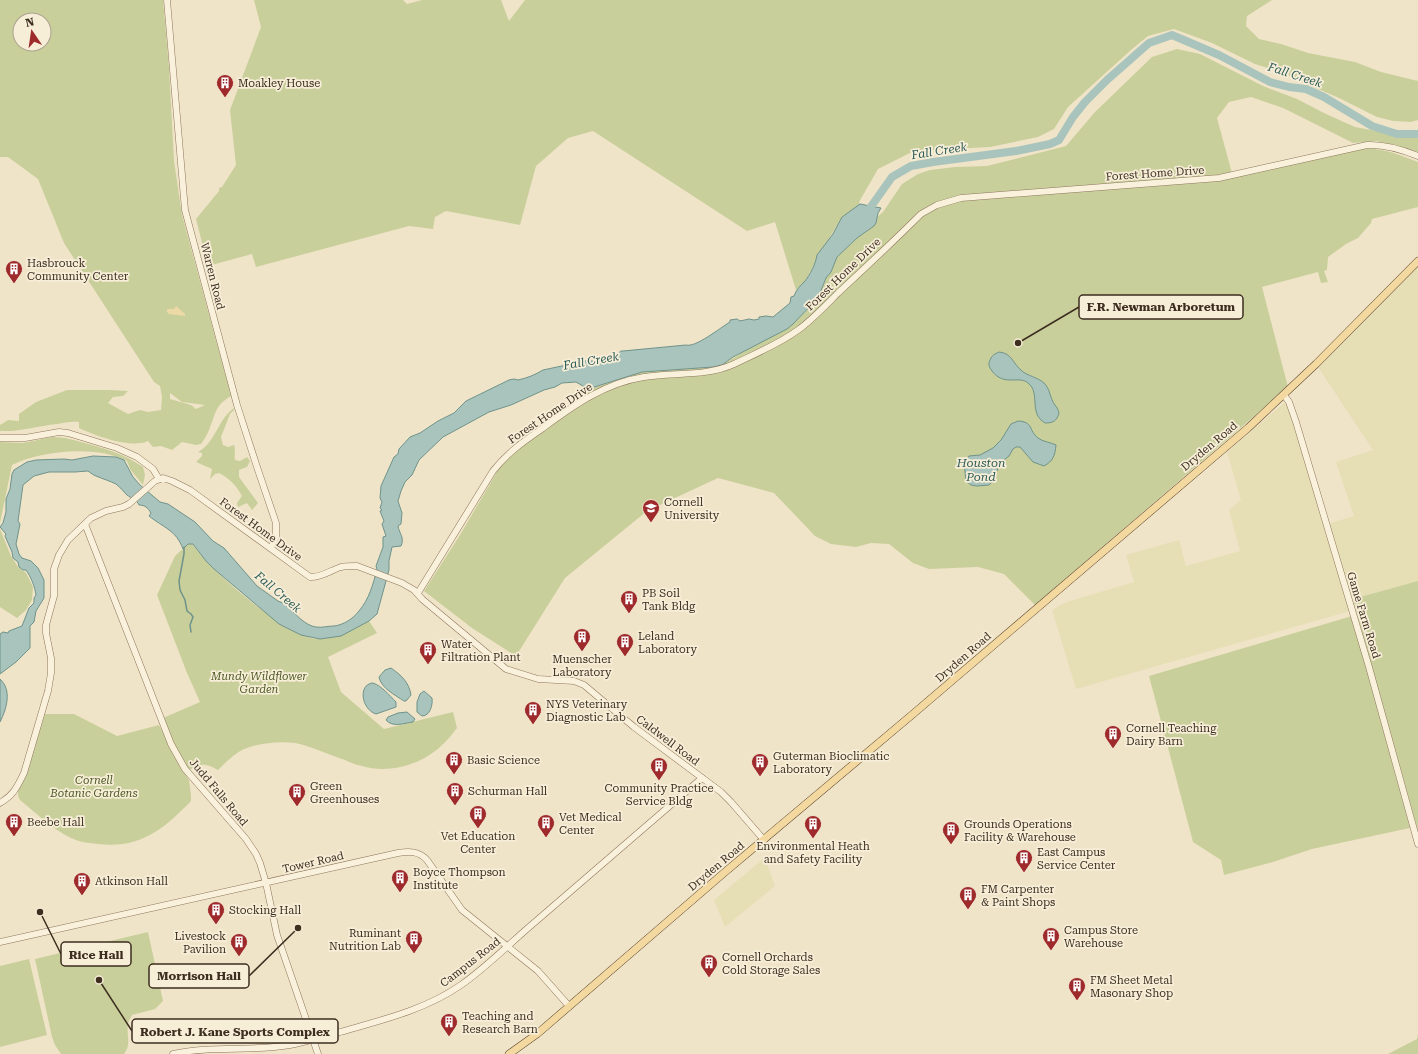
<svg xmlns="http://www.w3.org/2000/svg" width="1418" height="1054" viewBox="0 0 1418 1054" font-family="'Roboto Serif',serif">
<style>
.farmland{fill:#e6deb5}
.green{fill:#c9cf9b;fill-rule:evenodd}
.sand{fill:#ecd9a5}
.water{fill:#a9c4bc;stroke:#6f938a}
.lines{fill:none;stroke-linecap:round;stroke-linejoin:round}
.stream{stroke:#6f938a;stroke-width:1.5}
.river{stroke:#a9c4bc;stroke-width:8}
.tertiary-casing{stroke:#8d765c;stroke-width:7}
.primary-casing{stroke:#5b4430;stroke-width:8}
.tertiary{stroke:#faf1dc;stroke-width:6}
.primary{stroke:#f3d9a0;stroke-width:7}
.labels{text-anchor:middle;stroke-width:3.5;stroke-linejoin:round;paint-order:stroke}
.poi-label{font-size:11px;fill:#3d2e20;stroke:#f7eed8;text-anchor:start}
.street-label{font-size:11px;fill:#3d2e20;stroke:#f7eed8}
.park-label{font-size:11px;font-style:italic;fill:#4d5a26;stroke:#f7eed8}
.water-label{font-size:12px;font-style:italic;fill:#2f5d5a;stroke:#f7eed8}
.leader{fill:none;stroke:#3d2e20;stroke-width:1.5}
.callout-dot{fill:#3d2e20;stroke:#f7eed8;stroke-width:1.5}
.callout{fill:#f7eed8;stroke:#3d2e20;stroke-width:1.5}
.callout-label{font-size:12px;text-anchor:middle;font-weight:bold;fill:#3d2e20}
</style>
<rect width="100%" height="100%" fill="#f0e4c8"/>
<g class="farmland">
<polygon points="1418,261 1418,581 1353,599 1328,524 1354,516 1336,462 1373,450 1316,364"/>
<polygon points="1284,403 1290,408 1350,611 1076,689 1052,610 1060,605 1070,601 1134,582 1126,555 1179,540 1186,566 1240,551 1229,510 1241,500 1227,452"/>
<polygon points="763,859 767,864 775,886 725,927 714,900"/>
</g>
<g class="green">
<path d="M0,0H163L169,67L174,161L182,215L231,396C214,406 216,414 209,430C207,435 204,440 201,444L196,445L182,442L172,450L161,446L153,447L148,441C131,449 96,436 79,428V422C71,421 65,423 57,424C38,426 20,432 0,431V425L8,420L19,421V414L36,402L67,390H110L128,391L123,396L113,397L108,403L128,414L140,410L148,412L161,410L162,397L160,386L154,382L64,243L38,179L8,157H0ZM20,20H44V44H20ZM170,393L182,402L205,405L196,409L191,405L170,399Z"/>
<polygon points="254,0 403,0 407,4 422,0 501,0 509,21 525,0 1272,0 1247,16 1246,26 1259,39 1281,44 1308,53 1355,62 1381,72 1418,81 1418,120 1411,122 1393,121 1377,117 1339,98 1277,71 1255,64 1212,43 1174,29 1148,36 1131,50 1068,107 1054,129 1038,137 990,147 914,151 878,169 859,202 860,204 842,217 817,259 806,280 796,290 775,222 747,231 593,131 568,138 536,166 520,225 446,211 435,217 433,229 409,226 256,267 252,254 208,266 196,219 219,191 219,188 222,187 236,165 230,110 261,27"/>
<path d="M1177,49L1200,54L1263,86L1297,99L1326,114L1355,127L1387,133L1418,132V152L1390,144L1376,141L1353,143L1283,108L1251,97L1229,102L1217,118L1233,177L1353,150C1380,146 1393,153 1418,162V207L1372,219L1371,223L1358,238L1346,244L1328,257L1327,270L1324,271L1328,282L1321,283L1318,272L1262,287L1288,387L1035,605L1004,574L978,567L929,569L913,563L889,544L871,543L856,547L831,544L815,536L774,493L718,478L647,511L565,578L516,656L472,628L424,591L460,535L498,470L506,460L516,451L565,416L589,401L584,393L595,387L642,372L713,367L722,365L799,318L818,298L826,278L831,272L837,257L857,238L874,226L876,223V218L883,212L902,184L918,174L930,170L955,167L987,166L1066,146L1095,112L1152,57Z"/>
<path d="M234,408V410L230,414L221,437L223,445L228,447L234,445C236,450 234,455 235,460L240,461L247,457L250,461L247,467L239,470V477L258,503L252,510L247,503L238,507L237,503L242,496C236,485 230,479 219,473L215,474L210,479L212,469L196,462L202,456V453L198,452C216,442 218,419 234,408Z"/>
<path d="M52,437C65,437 73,440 85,443C109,450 122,453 143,467L145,475L143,485L130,469L127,461C98,445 41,450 12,465L0,523V442L23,443Z"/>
<polygon points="0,529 11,556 18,567 26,573 33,587 32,600 26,610 17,618 0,607"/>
<path d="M191,543C196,548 201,555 206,561C226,582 292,641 321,639C337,638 355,629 369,621L377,633L328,657L341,692L384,729L453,712L457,728C452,734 447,741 441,746C421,765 388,774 362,766C355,765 348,761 342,759C327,754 310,746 295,743C279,741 259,743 244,749C234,754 226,762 218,770C205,763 201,763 189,770L176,749L163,718L200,702L187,673L157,595L175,556L188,544Z"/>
<polygon points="1418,581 1418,831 1353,599"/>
<polygon points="1352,616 1410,828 1312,849 1273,862 1224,875 1221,860 1193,842 1149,676"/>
<path d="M45,714H74L117,736L159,725L180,767L189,780L191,795V801C164,829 140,849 98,844C89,843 79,842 71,838C52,829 36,813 20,800L18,796V790L25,778Z"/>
<path d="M148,932L163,1001L155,1009L132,1015C131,1018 128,1021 128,1024C126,1035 132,1044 124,1054H61L55,1045L52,1037L35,959Z"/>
<polygon points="29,959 47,1035 0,1047 0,966"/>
<polygon points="1418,1033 1418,1054 1388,1054 1417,1039"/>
</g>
<polygon class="sand" points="176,306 185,314 185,316 169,314 167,312 167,309 174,309"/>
<g class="water">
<path d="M860,204L881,208L878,213L876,223L874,226L857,238L837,257L831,272L826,278L818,298L793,324L787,329L733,357L722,365L713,367L642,372L588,389L576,382L562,383L555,387L544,390L511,405L489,412L443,437L419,460L412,475L405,482L401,491L398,501L402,513L401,524L398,526C399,533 405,538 401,546L392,547L389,561V570L377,614L369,621L341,636L320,639L301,635L279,624L214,569L206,561L193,544H188L183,549C176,530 164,528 149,516L151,513C148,508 145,505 139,505C137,500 131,498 127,495C123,491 120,487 116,484C110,481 103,479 96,476C93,475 91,473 88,471L75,472H49L34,476L23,485L18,521L20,524L16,544L19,554L22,558L31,561L38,568L44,580V598L36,611L34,622L30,626V648L16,662L0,674V634L3,632L8,633L9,631L22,626L29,608L34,603V598L36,595C35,587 31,577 26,570H23L19,567L18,562L13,558L12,552L5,536L6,534L0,527L3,523L6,512V499L10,489L12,474L14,470L27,462L36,460L64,459L72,460L93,456L116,457L124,460L133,477L140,485L160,502L168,504L195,522L213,541L224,548L257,586L278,601L288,605C293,613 306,626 316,627C322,628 327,626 334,626C343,625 353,619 359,611C369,599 373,585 377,569L376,566L383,547V537L386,536L382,524L384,521L380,511L382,510L380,508L382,502L380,498L381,486L394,457L398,454L399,449L410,437L420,433L438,421L454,413L466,401L509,380L514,379L518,380C527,378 535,375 543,370L585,361H606L610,360L621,351H623L686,345C695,348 720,328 730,322V320L737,319L740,321L749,319L754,320L759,319V317L766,316L773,317L790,303L791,297L794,296C796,290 800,286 805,281C810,275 816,263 817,255L833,234L842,217Z"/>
<path d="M999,352C1012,353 1013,364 1022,371C1028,376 1037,377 1044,383C1050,388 1050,399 1055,405C1057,408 1058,409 1059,413C1057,421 1053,423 1045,423C1028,413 1041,393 1028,383C1019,375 1004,387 992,371C989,367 988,364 990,360C992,355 995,354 999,352Z"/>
<path d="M1018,421C1034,422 1028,430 1038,438C1043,442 1050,442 1056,445C1055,456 1053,461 1044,466L1033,462L1020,447H1016L1013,449L1009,456L1000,463L993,481L989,485L977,486L971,485L966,481L964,463L969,456L980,455L993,448L1001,440L1011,424Z"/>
<path d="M391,668C401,675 409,682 411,695L406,701H404C395,695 381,688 379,677L385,670Z"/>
<path d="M0,679C12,690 7,708 0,722Z"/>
<path d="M373,683C382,686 390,696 396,702V707L376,714C361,709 358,684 373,683Z"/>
<path d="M424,691L432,698C433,705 430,716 422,716L417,712V702L420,694Z"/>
<path d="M407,712L415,719L413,722C404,723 393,728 386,720L388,717L398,713Z"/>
</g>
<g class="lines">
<polyline class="stream" points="184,547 184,554 179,581 180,590 185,600 187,611 191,614 193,617 190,625 191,632"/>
<polyline class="river" points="865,215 892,177 911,166 933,162 1016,151 1050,144 1059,140 1073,117 1085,102 1107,80 1149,43 1172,35 1219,55 1270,82 1289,87 1306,89 1324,97 1372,126 1397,134 1418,134"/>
<defs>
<g id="tertiary">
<polyline points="167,0 185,210 237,405 257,467 276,523 276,537 271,548"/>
<polyline points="1284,395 1289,402 1296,422 1369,667 1418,844"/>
<polyline points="0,438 25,438 59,432 68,433 117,448 137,457 153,469 159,479"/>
<polyline points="85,524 171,744 185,769 246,839 256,854 260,863 266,883 277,935 318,1054"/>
<path d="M418,593L493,471C507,453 524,441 543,428C574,405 605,383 644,377C674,372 706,377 734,364C755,354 779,344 798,330C812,320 825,306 838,293C866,267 894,241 921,214L937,205L961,198L1219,178L1367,145C1385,144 1401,149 1418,156"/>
<path d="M0,803C14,795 17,787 24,773L48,691L51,673V658L46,633V625L54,596V569L59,555L68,540L91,518L106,511L123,507L129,504L155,481L163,478L172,481L190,490L310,577C321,578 331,570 341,567C346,566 352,566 357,566L402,583L414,590L422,599L506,669L538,679L574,681L584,685L634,727L721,792L731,802L764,840"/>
<path d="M0,942L398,853C409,851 419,851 427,860L462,910L538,971L569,1006"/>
<path d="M173,1054C211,1045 252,1052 290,1045C307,1042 324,1036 340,1032C382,1020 425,1010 461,985C488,966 510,943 535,922L702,778"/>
</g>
<polyline id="primary" points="509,1054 537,1034 725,872 913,714 1248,428 1316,364 1418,261"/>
</defs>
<use href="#tertiary" class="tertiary-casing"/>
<use href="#primary" class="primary-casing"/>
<use href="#tertiary" class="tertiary"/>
<use href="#primary" class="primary"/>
</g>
<defs>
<symbol id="building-pin" viewBox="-11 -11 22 30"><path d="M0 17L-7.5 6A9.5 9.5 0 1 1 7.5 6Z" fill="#9e2a2b" stroke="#f7eed8"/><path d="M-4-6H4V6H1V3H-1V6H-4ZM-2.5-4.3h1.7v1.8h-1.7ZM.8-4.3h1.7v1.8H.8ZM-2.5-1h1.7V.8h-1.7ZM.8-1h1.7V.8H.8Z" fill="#fff"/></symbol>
<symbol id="university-pin" viewBox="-11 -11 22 30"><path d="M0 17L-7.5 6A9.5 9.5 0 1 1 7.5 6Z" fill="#9e2a2b" stroke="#f7eed8"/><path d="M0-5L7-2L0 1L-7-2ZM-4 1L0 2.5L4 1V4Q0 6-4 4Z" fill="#fff"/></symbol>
</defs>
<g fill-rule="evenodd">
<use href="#building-pin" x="215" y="73" width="20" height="27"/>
<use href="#building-pin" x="4" y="259" width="20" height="27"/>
<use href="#university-pin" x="641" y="498" width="20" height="27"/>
<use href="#building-pin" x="619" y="589" width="20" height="27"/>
<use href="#building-pin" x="572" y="627" width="20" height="27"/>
<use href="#building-pin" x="615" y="632" width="20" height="27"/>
<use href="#building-pin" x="418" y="640" width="20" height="27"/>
<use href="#building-pin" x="523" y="700" width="20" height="27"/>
<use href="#building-pin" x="1103" y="724" width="20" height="27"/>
<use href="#building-pin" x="444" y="750" width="20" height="27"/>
<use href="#building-pin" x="750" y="752" width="20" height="27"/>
<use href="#building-pin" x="649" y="756" width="20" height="27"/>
<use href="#building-pin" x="445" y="781" width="20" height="27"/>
<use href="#building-pin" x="287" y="782" width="20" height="27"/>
<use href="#building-pin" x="468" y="804" width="20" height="27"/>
<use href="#building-pin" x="4" y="812" width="20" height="27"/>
<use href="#building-pin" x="536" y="813" width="20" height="27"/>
<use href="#building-pin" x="803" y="814" width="20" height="27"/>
<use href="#building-pin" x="941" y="820" width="20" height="27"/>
<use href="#building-pin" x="1014" y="848" width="20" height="27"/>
<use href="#building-pin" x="390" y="868" width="20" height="27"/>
<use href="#building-pin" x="72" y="871" width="20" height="27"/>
<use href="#building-pin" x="958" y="885" width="20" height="27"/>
<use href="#building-pin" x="206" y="900" width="20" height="27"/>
<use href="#building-pin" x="1041" y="926" width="20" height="27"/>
<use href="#building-pin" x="404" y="929" width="20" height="27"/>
<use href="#building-pin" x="229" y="932" width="20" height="27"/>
<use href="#building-pin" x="699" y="953" width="20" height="27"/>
<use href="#building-pin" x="1067" y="976" width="20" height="27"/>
<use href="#building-pin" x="439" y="1012" width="20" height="27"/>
</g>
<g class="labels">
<g class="poi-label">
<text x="238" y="87">Moakley House</text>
<text x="27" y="267">Hasbrouck<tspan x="27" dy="13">Community Center</tspan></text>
<text x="664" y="506">Cornell<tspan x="664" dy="13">University</tspan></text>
<text x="642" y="597">PB Soil<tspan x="642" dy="13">Tank Bldg</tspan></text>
<text x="638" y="640">Leland<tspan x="638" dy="13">Laboratory</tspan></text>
<text x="441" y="648">Water<tspan x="441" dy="13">Filtration Plant</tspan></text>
<text x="582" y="663" text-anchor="middle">Muenscher<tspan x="582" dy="13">Laboratory</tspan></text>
<text x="546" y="708">NYS Veterinary<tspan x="546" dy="13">Diagnostic Lab</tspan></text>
<text x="1126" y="732">Cornell Teaching<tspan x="1126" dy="13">Dairy Barn</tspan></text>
<text x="773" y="760">Guterman Bioclimatic<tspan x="773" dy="13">Laboratory</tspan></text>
<text x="467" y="764">Basic Science</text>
<text x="310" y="790">Green<tspan x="310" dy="13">Greenhouses</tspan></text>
<text x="659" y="792" text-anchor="middle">Community Practice<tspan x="659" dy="13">Service Bldg</tspan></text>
<text x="468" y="795">Schurman Hall</text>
<text x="559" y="821">Vet Medical<tspan x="559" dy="13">Center</tspan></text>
<text x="27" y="826">Beebe Hall</text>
<text x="964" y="828">Grounds Operations<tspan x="964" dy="13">Facility &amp; Warehouse</tspan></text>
<text x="478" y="840" text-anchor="middle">Vet Education<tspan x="478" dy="13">Center</tspan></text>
<text x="813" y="850" text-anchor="middle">Environmental Heath<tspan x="813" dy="13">and Safety Facility</tspan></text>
<text x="1037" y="856">East Campus<tspan x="1037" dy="13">Service Center</tspan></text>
<text x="413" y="876">Boyce Thompson<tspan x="413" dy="13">Institute</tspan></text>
<text x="95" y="885">Atkinson Hall</text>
<text x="981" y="893">FM Carpenter<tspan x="981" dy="13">&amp; Paint Shops</tspan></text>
<text x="229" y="914">Stocking Hall</text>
<text x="1064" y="934">Campus Store<tspan x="1064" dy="13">Warehouse</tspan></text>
<text x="401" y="937" text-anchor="end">Ruminant<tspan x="401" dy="13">Nutrition Lab</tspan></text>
<text x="226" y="940" text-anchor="end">Livestock<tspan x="226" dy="13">Pavilion</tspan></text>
<text x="722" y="961">Cornell Orchards<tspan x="722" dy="13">Cold Storage Sales</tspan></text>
<text x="1090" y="984">FM Sheet Metal<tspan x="1090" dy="13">Masonary Shop</tspan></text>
<text x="462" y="1020">Teaching and<tspan x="462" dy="13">Research Barn</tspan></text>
</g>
<g class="street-label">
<text transform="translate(1155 173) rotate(-4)" y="4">Forest Home Drive</text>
<text transform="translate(843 274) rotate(-44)" y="4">Forest Home Drive</text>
<text transform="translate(213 276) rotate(76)" y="4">Warren Road</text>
<text transform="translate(550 413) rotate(-34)" y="4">Forest Home Drive</text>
<text transform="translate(1209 446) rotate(-40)" y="4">Dryden Road</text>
<text transform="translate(261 529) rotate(36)" y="4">Forest Home Drive</text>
<text transform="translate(1364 615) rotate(73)" y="4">Game Farm Road</text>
<text transform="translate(963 657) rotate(-41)" y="4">Dryden Road</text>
<text transform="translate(668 740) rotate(37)" y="4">Caldwell Road</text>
<text transform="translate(219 792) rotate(50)" y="4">Judd Falls Road</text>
<text transform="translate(313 862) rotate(-13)" y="4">Tower Road</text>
<text transform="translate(716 866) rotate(-40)" y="4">Dryden Road</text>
<text transform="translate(470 962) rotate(-38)" y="4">Campus Road</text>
</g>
<g class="park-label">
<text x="259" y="680">Mundy Wildflower<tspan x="259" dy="13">Garden</tspan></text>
<text x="94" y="784">Cornell<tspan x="94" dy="13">Botanic Gardens</tspan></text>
</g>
<g class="water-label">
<text transform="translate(1295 75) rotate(18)" y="4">Fall Creek</text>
<text transform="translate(939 151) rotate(-9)" y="4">Fall Creek</text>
<text transform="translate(591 361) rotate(-10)" y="4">Fall Creek</text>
<text x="981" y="467">Houston<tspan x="981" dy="14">Pond</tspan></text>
<text transform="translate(278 592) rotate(40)" y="4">Fall Creek</text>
</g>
</g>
<path class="leader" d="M1018 343L1079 307M40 912L61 954M298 928L249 976M99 980L132 1031"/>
<g class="callout-dot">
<circle cx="1018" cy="343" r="4"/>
<circle cx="40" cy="912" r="4"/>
<circle cx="298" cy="928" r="4"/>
<circle cx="99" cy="980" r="4"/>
</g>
<g class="callout">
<rect x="1079" y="295" width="164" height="24" rx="4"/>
<rect x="61" y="942" width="70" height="24" rx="4"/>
<rect x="149" y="964" width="100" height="24" rx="4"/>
<rect x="132" y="1019" width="206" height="24" rx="4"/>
</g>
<g class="callout-label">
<text x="1161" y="311">F.R. Newman Arboretum</text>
<text x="96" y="959">Rice Hall</text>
<text x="199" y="980">Morrison Hall</text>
<text x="235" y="1036">Robert J. Kane Sports Complex</text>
</g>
<g transform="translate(32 32) rotate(347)"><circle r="19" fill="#f7eed8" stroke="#ada18e"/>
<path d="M0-3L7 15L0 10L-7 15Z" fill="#9e2a2b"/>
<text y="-6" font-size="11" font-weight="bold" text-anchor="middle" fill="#3d2e20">N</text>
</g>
</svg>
